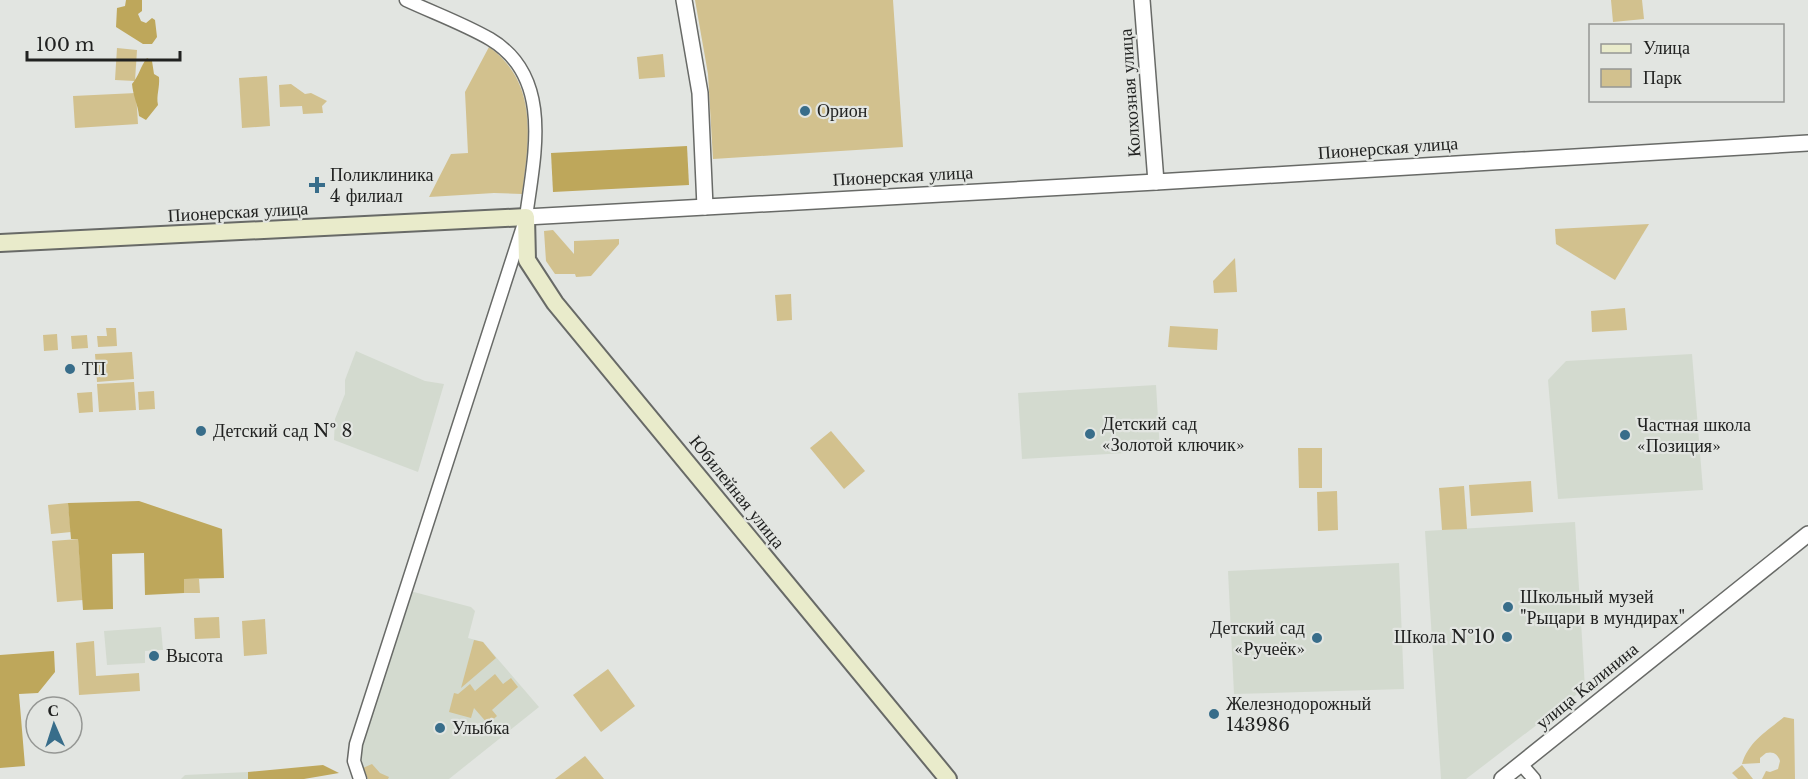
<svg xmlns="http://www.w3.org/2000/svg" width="1808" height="779" viewBox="0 0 1808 779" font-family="'Libre Baskerville',serif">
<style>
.built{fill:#d3dacf}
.green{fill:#d2c18e}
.forest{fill:#bea75b}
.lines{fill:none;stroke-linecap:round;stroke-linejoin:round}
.minor-casing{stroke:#686a67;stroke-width:15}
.tertiary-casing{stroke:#686a67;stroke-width:18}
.secondary-casing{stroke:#686a67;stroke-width:20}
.minor{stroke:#fff;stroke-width:12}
.tertiary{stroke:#fff;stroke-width:15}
.secondary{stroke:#e9ebcb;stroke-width:16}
.poi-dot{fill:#386d8a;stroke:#e2e5e1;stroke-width:2}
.labels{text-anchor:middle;stroke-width:4.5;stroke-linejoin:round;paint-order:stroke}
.street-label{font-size:18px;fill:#212221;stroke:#e2e5e1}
.poi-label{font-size:18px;fill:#212221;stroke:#e2e5e1;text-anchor:start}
</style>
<rect width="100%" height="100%" fill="#e2e5e1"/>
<g class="built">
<polygon points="356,351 425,381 444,384 418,472 334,440 335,419 345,394 345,380"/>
<polygon points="1692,354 1703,490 1558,499 1548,380 1566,361"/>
<polygon points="1156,385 1160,451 1022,459 1018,393"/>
<polygon points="1575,522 1585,688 1466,779 1441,779 1425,531"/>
<polygon points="1399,563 1404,689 1234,694 1228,571"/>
<polygon points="410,591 471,607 475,611 468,638 483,642 539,707 449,779 368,779 358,758"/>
<polygon points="161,627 163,650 145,651 145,663 107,665 104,631"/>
<polygon points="248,772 248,779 181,779 185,775"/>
</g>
<g class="green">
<polygon points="695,0 893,0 903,147 713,159 708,74"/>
<polygon points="1611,0 1642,0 1644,19 1613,22"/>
<path d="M489,47C539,83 529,140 522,194L494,193L429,197L451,154L468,153L465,92Z"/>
<polygon points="117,48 137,50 135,81 115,80"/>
<polygon points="663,54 665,77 639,79 637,57"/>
<polygon points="267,76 270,126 242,128 239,78"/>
<polygon points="291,84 305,94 311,93 327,101 322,106 323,113 303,114 302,106 280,107 279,85"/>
<polygon points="136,93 138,124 75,128 73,96"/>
<polygon points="1649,224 1615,280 1556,244 1555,229"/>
<polygon points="553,230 574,254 574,241 619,239 619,244 591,276 576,277 575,274 555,274 546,261 544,231"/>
<polygon points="1235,258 1237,292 1214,293 1213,281"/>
<polygon points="791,294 792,320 777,321 775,295"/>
<polygon points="1625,308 1627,330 1592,332 1591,311"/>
<polygon points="1170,326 1218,329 1217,350 1168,347"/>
<polygon points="106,328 116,328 117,346 98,347 97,336 107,336"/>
<polygon points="57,334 58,350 44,351 43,335"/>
<polygon points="87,335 88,348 72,349 71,336"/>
<polygon points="132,352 134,379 97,382 95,354"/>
<polygon points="134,382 136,410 99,412 97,384"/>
<polygon points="154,391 155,409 139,410 138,392"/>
<polygon points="92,392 93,412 79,413 77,393"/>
<polygon points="831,431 865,471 844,489 810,448"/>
<polygon points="1298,448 1322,448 1322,488 1299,488"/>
<polygon points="1531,481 1533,512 1471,516 1469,485"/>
<polygon points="1464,486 1467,529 1442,530 1439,488"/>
<polygon points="1337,491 1338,530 1318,531 1317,492"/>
<polygon points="68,503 71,532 51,534 48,505"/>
<polygon points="78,539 83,600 57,602 52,541"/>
<polygon points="184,579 199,579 200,593 184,593"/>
<polygon points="219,617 220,638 195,639 194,618"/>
<polygon points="265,619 267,654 244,656 242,621"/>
<polygon points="474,640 483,642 496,658 461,688"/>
<polygon points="94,641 96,676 139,673 140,691 79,695 76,643"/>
<polygon points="608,669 635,706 601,732 573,695"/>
<polygon points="495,674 503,684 511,678 518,687 492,710 497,716 488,724 474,708 471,718 449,712 454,693 458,694 470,684 475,691"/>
<path d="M1784,717L1794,719L1795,779H1762L1766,771L1770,772L1778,769L1780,761C1778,754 1773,751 1766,753L1760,758V763L1742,764C1748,742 1767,731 1784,717Z"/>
<polygon points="585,756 604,779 555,779"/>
<polygon points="372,764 380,773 389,777 388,779 368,779 363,768"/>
<polygon points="1742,765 1753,779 1738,779 1732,773"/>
</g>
<g class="forest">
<polygon points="126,0 142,0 142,11 138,14 141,21 146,23 152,18 155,20 157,37 152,44 143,44 116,27 117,8 125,6"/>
<path d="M147,58L152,61L154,74L159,77C160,88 156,95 158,105L146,120L139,116C138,105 133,96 132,84C139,76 140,67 147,58Z"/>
<polygon points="687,146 689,185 553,192 551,153"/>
<polygon points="139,501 222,529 224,578 184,579 184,593 145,595 144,553 112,554 113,609 83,610 78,539 71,539 68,503"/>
<polygon points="54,651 55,672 38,693 19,694 25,766 0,768 0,655"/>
<polygon points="323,765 339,773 304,779 248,779 248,772"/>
</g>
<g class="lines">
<defs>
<g id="minor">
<polyline points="1521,764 1534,779"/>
<path d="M360,779L354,761L356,744L526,217C534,156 554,77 490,39C464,24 434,13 406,0"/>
</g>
<g id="tertiary">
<polyline points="684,0 700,93 705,207"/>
<polyline points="1142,0 1156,182"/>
<polyline points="526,217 1156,182 1808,143"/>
<polyline points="1502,779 1808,534"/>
</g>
<polyline id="secondary" points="0,243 526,217 527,260 555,303 948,779"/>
</defs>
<use href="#minor" class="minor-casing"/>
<use href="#tertiary" class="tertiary-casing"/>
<use href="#secondary" class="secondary-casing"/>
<use href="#minor" class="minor"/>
<use href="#tertiary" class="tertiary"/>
<use href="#secondary" class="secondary"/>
</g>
<g class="poi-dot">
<circle cx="805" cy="111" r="6"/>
<path d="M314 176h6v6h6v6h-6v6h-6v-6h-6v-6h6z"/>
<circle cx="70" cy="369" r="6"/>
<circle cx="201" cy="431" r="6"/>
<circle cx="1090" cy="434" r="6"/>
<circle cx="1625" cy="435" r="6"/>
<circle cx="1508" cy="607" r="6"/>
<circle cx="1507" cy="637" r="6"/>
<circle cx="1317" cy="638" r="6"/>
<circle cx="154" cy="656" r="6"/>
<circle cx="1214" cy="714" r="6"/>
<circle cx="440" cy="728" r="6"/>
</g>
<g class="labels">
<g class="street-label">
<text transform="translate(1130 93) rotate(-94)" y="6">Колхозная улица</text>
<text transform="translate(1388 148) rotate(-4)" y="6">Пионерская улица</text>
<text transform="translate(903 176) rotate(-3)" y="6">Пионерская улица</text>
<text transform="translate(238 212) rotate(-3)" y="6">Пионерская улица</text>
<text transform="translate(737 492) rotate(51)" y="6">Юбилейная улица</text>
<text transform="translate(1587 686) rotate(-39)" y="6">улица Калинина</text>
</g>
<g class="poi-label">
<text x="817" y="117">Орион</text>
<text x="330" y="181">Поликлиника<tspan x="330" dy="21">4 филиал</tspan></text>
<text x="82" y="375">ТП</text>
<text x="1102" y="430">Детский сад<tspan x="1102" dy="21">«Золотой ключик»</tspan></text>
<text x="1637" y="431">Частная школа<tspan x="1637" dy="21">«Позиция»</tspan></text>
<text x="213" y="437">Детский сад № 8</text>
<text x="1520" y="603">Школьный музей<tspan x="1520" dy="21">"Рыцари в мундирах"</tspan></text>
<text x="1305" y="634" text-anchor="end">Детский сад<tspan x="1305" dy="21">«Ручеёк»</tspan></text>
<text x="1495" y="643" text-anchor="end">Школа №10</text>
<text x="166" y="662">Высота</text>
<text x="1226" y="710">Железнодорожный<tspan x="1226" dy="21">143986</tspan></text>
<text x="452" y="734">Улыбка</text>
</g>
</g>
<rect x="1589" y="24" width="195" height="78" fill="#e2e5e1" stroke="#959794" stroke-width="1.5"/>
<rect x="1601" y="44" width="30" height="9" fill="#e9ebcb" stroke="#959794" stroke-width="1.5"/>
<text x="1643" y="54" font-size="18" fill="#212221">Улица</text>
<rect x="1601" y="69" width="30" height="18" fill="#d2c18e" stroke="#959794" stroke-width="1.5"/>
<text x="1643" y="84" font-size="18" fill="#212221">Парк</text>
<g transform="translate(54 725) rotate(357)"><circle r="28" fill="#e2e5e1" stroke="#959794" stroke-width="1.5"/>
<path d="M0-4.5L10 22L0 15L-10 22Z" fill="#386d8a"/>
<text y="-9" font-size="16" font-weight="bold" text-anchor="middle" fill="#212221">С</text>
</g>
<path d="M27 51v9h153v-9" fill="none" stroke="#212221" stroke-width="3"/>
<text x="36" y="51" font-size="18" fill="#212221" stroke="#e2e5e1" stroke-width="4.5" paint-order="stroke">100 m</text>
</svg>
